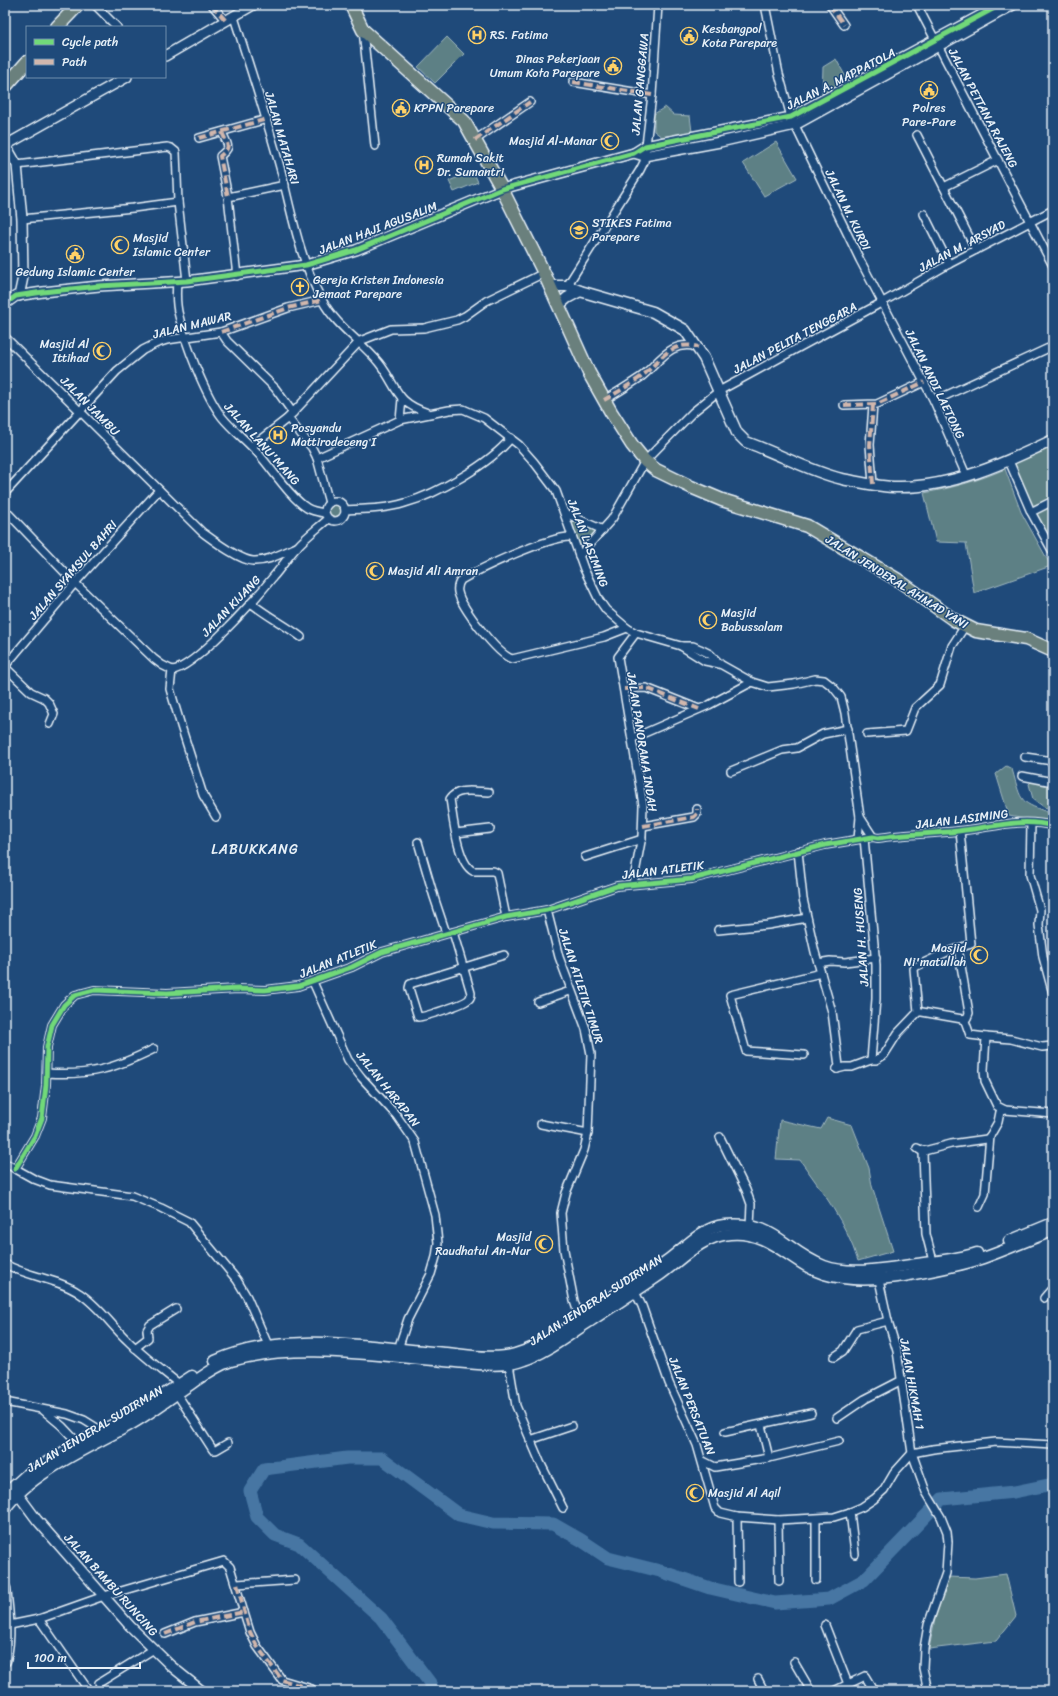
<svg xmlns="http://www.w3.org/2000/svg" width="1058" height="1696" viewBox="0 0 1058 1696" font-family="Sriracha,sans-serif">
<style>
.green{fill:#5d8085;stroke:#a2b8be}
.lines{fill:none;stroke-linecap:round;stroke-linejoin:round}
.river{stroke:#4776a3;stroke-width:13}
.minor-casing{stroke:#e8f1f8;stroke-width:10}
.tertiary-casing{stroke:#e8f1f8;stroke-width:12}
.secondary-casing{stroke:#e8f1f8;stroke-width:13}
.trunk-casing{stroke:#e8f1f8;stroke-width:15}
.minor{stroke:#1f4a7a;stroke-width:7}
.tertiary{stroke:#1f4a7a;stroke-width:9}
.secondary{stroke:#1f4a7a;stroke-width:10}
.trunk{stroke:#6a807d;stroke-width:12}
.quiet{stroke:#d1b7ad;stroke-width:4;stroke-dasharray:8 4;stroke-linecap:butt}
.cycleway-casing{stroke:#1f4a7a;stroke-width:8}
.cycleway{stroke:#71d979;stroke-width:5}
.labels{text-anchor:middle;stroke-width:3;stroke-linejoin:round;paint-order:stroke}
.poi-label{font-size:12px;fill:#e8f1f8;stroke:#1f4a7a;text-anchor:start}
.street-label{font-size:12px;fill:#e8f1f8;stroke:#1f4a7a}
.quarter-label{font-size:14px;letter-spacing:1px;fill:#e8f1f8;stroke:#1f4a7a}
</style>
<rect width="100%" height="100%" fill="#1f4a7a"/>
<filter id="ink" filterUnits="userSpaceOnUse"><feTurbulence type="fractalNoise" baseFrequency=".025" numOctaves="2"/><feDisplacementMap in="SourceGraphic" scale="8" xChannelSelector="R" yChannelSelector="G"/><feConvolveMatrix kernelMatrix="1 2 1 2 8 2 1 2 1" color-interpolation-filters="sRGB"/></filter>
<g filter="url(#ink)">
<g class="green">
<polygon points="447,37 464,54 435,83 418,67"/>
<polygon points="836,59 848,81 822,96 823,67"/>
<polygon points="665,107 674,115 690,116 692,132 662,137 654,131 654,114"/>
<polygon points="776,142 797,178 764,196 743,163"/>
<polygon points="473,171 478,182 454,192 449,181"/>
<polygon points="1053,447 1053,497 1030,507 1013,464"/>
<path d="M1005,469L1021,512L1051,566L974,593L966,543L936,542L924,493C952,488 978,481 1005,469Z"/>
<polygon points="1053,502 1053,548 1033,511"/>
<circle cx="335" cy="512" r="8"/>
<polygon points="570,517 598,532 586,544 578,545"/>
<path d="M1006,766L1012,769C1022,804 1019,802 1053,814V824L1009,816L996,774Z"/>
<polygon points="1032,781 1053,785 1053,810 1044,807 1033,799 1029,784"/>
<path d="M827,1118L852,1125L869,1168L872,1186L893,1251L858,1261C846,1223 823,1192 800,1160L776,1159L780,1120L821,1129Z"/>
<polygon points="1006,1574 1016,1616 996,1641 929,1649 937,1609 948,1577 975,1578"/>
</g>
<g class="lines">
<polyline class="river" points="433,1691 430,1683 381,1618 299,1544 275,1535 257,1517 250,1491 264,1469 347,1458 382,1458 459,1515 493,1523 553,1524 581,1540 608,1558 660,1571 710,1588 775,1603 829,1599 864,1580 942,1499 1014,1492 1053,1484"/>
<defs>
<g id="minor">
<polyline points="95,5 117,27"/>
<polyline points="212,5 226,21"/>
<polyline points="765,5 779,74 791,117 860,260 934,401 966,475"/>
<polyline points="830,5 844,25"/>
<polyline points="917,5 1053,266"/>
<path d="M234,17C250,68 267,119 281,171C292,214 300,261 322,300C336,326 361,341 379,363C398,387 394,402 428,413"/>
<polyline points="363,30 375,146"/>
<polyline points="573,82 652,95"/>
<path d="M222,132C228,147 232,146 220,156L228,197"/>
<polyline points="917,135 976,250"/>
<polyline points="199,138 267,119"/>
<polyline points="475,140 530,102"/>
<polyline points="17,165 167,147 171,148 176,152 178,202 187,281"/>
<polyline points="944,187 998,160"/>
<polyline points="924,214 949,264"/>
<polyline points="22,219 133,208 178,202"/>
<polyline points="237,276 228,197 285,185"/>
<path d="M177,282C176,294 176,305 179,316C185,343 205,395 222,417C234,432 250,443 262,458C274,472 291,498 307,508C312,511 318,512 324,513"/>
<polyline points="567,286 640,170 644,162 652,95 658,5"/>
<polyline points="221,332 227,341 275,388 293,413"/>
<path d="M5,337L202,532C213,540 239,560 253,561C268,562 284,552 297,547"/>
<path d="M604,400C617,393 629,385 641,377C659,363 670,339 697,347"/>
<polyline points="934,401 1053,346"/>
<polyline points="844,405 877,404 924,382"/>
<polyline points="288,418 312,448 317,458"/>
<polyline points="400,420 402,399"/>
<polyline points="252,446 288,418 360,341 391,329 424,328 457,320 465,316 486,301 544,273"/>
<polyline points="1009,461 1031,512 1053,552"/>
<polyline points="873,484 870,445 873,405"/>
<polyline points="5,493 117,371 143,350 155,344 167,340 221,332 288,308 322,300"/>
<circle cx="335" cy="511" r="10"/>
<polyline points="329,503 317,458 400,420 449,410 463,409 484,418 519,445 534,462 556,491 584,569 599,600 606,610 627,628 636,633 681,646 693,646 700,649 710,654 720,664"/>
<path d="M5,510L75,583L154,659L162,665L172,670C194,669 258,596 273,577C282,567 289,555 298,546C307,536 318,528 328,519"/>
<path d="M345,510C365,509 386,509 405,503C437,494 490,464 511,438"/>
<polyline points="1031,512 1053,501"/>
<polyline points="565,513 603,530"/>
<path d="M572,537C551,535 481,568 461,580C458,584 457,587 458,592C461,607 497,654 512,659L604,637L627,628"/>
<polyline points="579,556 612,519 645,461 693,412 719,391 881,303 949,264 1053,210"/>
<path d="M251,603C267,616 285,625 301,637"/>
<polyline points="681,646 705,661 720,664 752,682 768,687 794,684 815,679 824,680 833,687 841,697 845,713 860,817 858,839"/>
<polyline points="5,666 75,583 159,490"/>
<polyline points="5,667 31,692 44,698 49,703 54,714 50,724"/>
<polyline points="172,670 170,689 181,726 203,795 216,817"/>
<polyline points="624,689 646,688 699,709"/>
<polyline points="867,734 906,731 915,708 940,685 952,646 965,626"/>
<polyline points="633,738 709,705 752,682"/>
<polyline points="1025,757 1053,761"/>
<polyline points="731,771 782,750 797,748 823,734 848,729"/>
<polyline points="1022,776 1053,782"/>
<path d="M489,792C477,792 457,787 450,799C453,816 457,863 473,871H493L497,873L506,917"/>
<polyline points="860,817 873,837"/>
<polyline points="1031,823 1030,875 1040,910 1039,925 1043,957 1053,994"/>
<polyline points="643,826 694,817 697,814 697,809"/>
<polyline points="456,833 490,829"/>
<polyline points="864,838 876,965 876,999 871,1060 876,1060 884,1055 898,1033 918,1012 922,1012 962,1019 967,1018 969,1013 958,948"/>
<polyline points="418,842 434,897 446,933"/>
<polyline points="798,851 803,899 815,952 832,1012 839,1066 837,1069"/>
<polyline points="585,857 642,839"/>
<polyline points="633,884 642,836 643,805 618,657 636,633"/>
<polyline points="547,910 559,957 586,1029 591,1054 588,1133 584,1150 566,1193 561,1213 564,1250 574,1301 581,1322"/>
<polyline points="718,930 768,925 807,918"/>
<path d="M453,932L471,993C471,995 471,997 469,999C465,1004 424,1017 418,1017L409,988L410,984L504,955"/>
<polyline points="818,963 830,961 845,962 876,958"/>
<polyline points="313,982 348,1060 362,1078 397,1116 415,1142 435,1215 438,1243 436,1257 431,1274 408,1319 400,1343 401,1350"/>
<polyline points="538,1002 570,991"/>
<polyline points="918,1012 914,969 915,967 947,952 971,944 960,831"/>
<polyline points="962,1019 965,1021 970,1035 986,1037 984,1070 985,1081 997,1106 1005,1110 1053,1114"/>
<polyline points="986,1037 1011,1039 1042,1047 1053,1046"/>
<polyline points="804,1055 746,1051 730,995 821,973"/>
<polyline points="837,1069 845,1067 852,1067 871,1060"/>
<path d="M47,1073C91,1076 115,1068 154,1049"/>
<polyline points="541,1124 588,1133"/>
<polyline points="720,1137 746,1190 751,1204 750,1226"/>
<polyline points="917,1148 923,1152 926,1234 934,1265"/>
<polyline points="919,1149 924,1151 951,1144 987,1139 990,1136"/>
<polyline points="5,1163 34,1179 50,1185 132,1196 161,1208 189,1222 237,1280 247,1297 268,1345"/>
<path d="M15,1169L35,1136L42,1118L46,1085L47,1047L52,1025L64,1005L75,995L94,990L167,993L238,989L265,990L298,986L352,967L382,952L506,917L547,910L617,886L692,879L825,845L873,837L878,838C904,834 931,834 958,831C990,828 1021,817 1053,826"/>
<polyline points="979,1207 985,1194 990,1136 998,1122 1000,1112 1005,1110"/>
<path d="M5,1264C28,1277 59,1279 79,1293C98,1305 111,1325 127,1340C143,1356 162,1370 179,1384L182,1388"/>
<polyline points="879,1280 888,1321 897,1351 912,1453 926,1492 941,1517 947,1532 948,1542 946,1573 928,1625 924,1648 923,1668 928,1691"/>
<polyline points="633,1288 642,1306 669,1383 697,1445 715,1508 720,1513 737,1517 778,1520 834,1517 850,1512 862,1507 874,1499 884,1490 894,1473 912,1453 933,1449 996,1442 1053,1445"/>
<polyline points="1044,1298 1050,1291 1053,1290"/>
<polyline points="135,1348 148,1338 147,1330 150,1325 176,1309"/>
<polyline points="834,1357 843,1351 857,1329 888,1321"/>
<polyline points="509,1364 516,1406 540,1462 563,1508"/>
<polyline points="177,1394 213,1450 216,1450 228,1443"/>
<polyline points="5,1402 67,1414 84,1420 105,1433"/>
<polyline points="43,1410 62,1426 78,1443"/>
<polyline points="837,1418 865,1399 902,1380"/>
<polyline points="761,1425 769,1458"/>
<polyline points="725,1432 811,1413"/>
<polyline points="530,1440 572,1426"/>
<polyline points="703,1461 715,1467 769,1458 839,1441"/>
<polyline points="850,1512 855,1554"/>
<polyline points="737,1517 738,1582"/>
<polyline points="816,1519 816,1580"/>
<polyline points="778,1520 779,1581"/>
<polyline points="237,1584 295,1580"/>
<polyline points="39,1619 87,1688"/>
<polyline points="825,1625 848,1684"/>
<polyline points="5,1626 39,1619 104,1596 224,1561 230,1567 250,1632 257,1646 282,1680 312,1689"/>
<polyline points="165,1634 195,1622 244,1612"/>
<polyline points="794,1662 811,1691"/>
<polyline points="758,1679 764,1691"/>
<polyline points="99,1683 154,1649"/>
<polyline points="834,1691 865,1676 874,1691"/>
</g>
<g id="tertiary">
<polyline points="165,56 253,5"/>
<polyline points="5,144 17,165 22,219 23,277 19,296"/>
<polyline points="6,145 127,77"/>
<polyline points="634,153 644,156 720,142 795,125 1013,5"/>
<polyline points="5,304 16,296 43,292 99,286 187,281 306,265 356,250 502,189 634,153 645,146 791,117 1000,5"/>
<polyline points="13,1491 17,1493 37,1520 130,1626 171,1666 202,1691"/>
</g>
<g id="secondary">
<path d="M549,286H567L580,291L653,312L685,330L704,358L737,433L746,442L754,445C783,456 812,472 842,479C859,482 879,487 897,487C951,488 1005,463 1053,440"/>
<polyline points="559,305 567,298 580,291"/>
<polyline points="1009,1241 1053,1223"/>
<path d="M215,1361C285,1329 372,1348 446,1353C468,1355 494,1360 515,1354C547,1345 580,1319 607,1300C627,1287 649,1274 669,1259C685,1247 703,1227 724,1225C775,1220 783,1250 824,1266C851,1276 889,1268 917,1264C937,1261 958,1259 977,1253"/>
<polyline points="5,1494 26,1475 78,1443 135,1413 192,1376"/>
<path d="M5,1509C30,1473 90,1447 128,1426C150,1414 170,1398 191,1384C204,1375 216,1366 231,1361C296,1342 377,1356 444,1361C468,1363 502,1369 524,1360C548,1352 568,1335 589,1322C611,1307 634,1293 657,1277C679,1262 701,1236 730,1234C770,1230 791,1264 824,1274C850,1282 877,1280 904,1276C931,1271 957,1267 983,1258C1007,1250 1029,1239 1053,1231"/>
<path d="M5,1588C8,1613 11,1636 5,1661"/>
</g>
<g id="trunk">
<polyline points="351,5 363,30 464,121 502,189 544,273 589,373 611,412 632,445 645,461 656,470 691,487 722,500 807,526 898,580 954,620 976,631 1026,639 1053,651"/>
<polyline points="57,27 78,5"/>
<polyline points="5,87 27,62"/>
</g>
</defs>
<use href="#minor" class="minor-casing"/>
<use href="#tertiary" class="tertiary-casing"/>
<use href="#secondary" class="secondary-casing"/>
<use href="#trunk" class="trunk-casing"/>
<use href="#minor" class="minor"/>
<use href="#tertiary" class="tertiary"/>
<use href="#secondary" class="secondary"/>
<use href="#trunk" class="trunk"/>
<g class="quiet">
<polyline points="212,5 226,21"/>
<polyline points="830,5 844,25"/>
<polyline points="573,82 652,95"/>
<path d="M222,132C228,147 232,146 220,156L228,197"/>
<polyline points="199,138 267,119"/>
<polyline points="475,140 530,102"/>
<polyline points="221,332 288,308 322,300"/>
<path d="M604,400C617,393 629,385 641,377C659,363 670,339 698,347"/>
<polyline points="844,405 877,404 924,382"/>
<polyline points="873,484 870,445 873,405"/>
<polyline points="624,689 646,688 699,709"/>
<polyline points="643,826 694,817 697,814 697,809"/>
<polyline points="237,1584 250,1632 257,1646 282,1680 312,1689"/>
<polyline points="165,1634 195,1622 244,1612"/>
</g>
<defs>
<g id="cycleway">
<polyline points="5,304 16,296 43,292 99,286 187,281 306,265 356,250 502,189 634,153 645,146 791,117 1000,5"/>
<path d="M15,1169L35,1136L42,1118L46,1085L47,1047L52,1025L64,1005L75,995L94,990L167,993L238,989L265,990L298,986L352,967L382,952L506,917L547,910L617,886L692,879L825,845L873,837L878,838C904,834 931,834 958,831C990,828 1021,817 1053,826"/>
</g>
</defs>
<use href="#cycleway" class="cycleway-casing"/>
<use href="#cycleway" class="cycleway"/>
</g>
</g>
<defs>
<symbol id="hospital-ring" viewBox="-11 -11 22 22"><circle r="9.5" fill="#1f4a7a" stroke="#ffd166" stroke-width="1.5"/><path d="M-5-5h3v3.5h4V-5h3V5h-3V1.5h-4V5h-3Z" fill="#ffd166"/></symbol>
<symbol id="civic-ring" viewBox="-11 -11 22 22"><circle r="9.5" fill="#1f4a7a" stroke="#ffd166" stroke-width="1.5"/><path d="M-.6-6.5H3V-4.5H.6V-3L4-1V1h2V6H-6V1h2V-1L-.6-3ZM-1.2 2.5V6h2.4V2.5Z" fill="#ffd166"/></symbol>
<symbol id="mosque-ring" viewBox="-11 -11 22 22"><circle r="9.5" fill="#1f4a7a" stroke="#ffd166" stroke-width="1.5"/><path d="M3.5-4.9A6 6 0 1 0 3.5 4.9A5 5 0 1 1 3.5-4.9Z" fill="#ffd166"/></symbol>
<symbol id="university-ring" viewBox="-11 -11 22 22"><circle r="9.5" fill="#1f4a7a" stroke="#ffd166" stroke-width="1.5"/><path d="M0-5L7-2L0 1L-7-2ZM-4 1L0 2.5L4 1V4Q0 6-4 4Z" fill="#ffd166"/></symbol>
<symbol id="church-ring" viewBox="-11 -11 22 22"><circle r="9.5" fill="#1f4a7a" stroke="#ffd166" stroke-width="1.5"/><path d="M-1.2-6h2.4v3.5h3.3v2.4h-3.3V6h-2.4V-.1h-3.3v-2.4h3.3Z" fill="#ffd166"/></symbol>
</defs>
<g fill-rule="evenodd">
<use href="#hospital-ring" x="467" y="25" width="20" height="20"/>
<use href="#civic-ring" x="679" y="26" width="20" height="20"/>
<use href="#civic-ring" x="603" y="56" width="20" height="20"/>
<use href="#civic-ring" x="919" y="80" width="20" height="20"/>
<use href="#civic-ring" x="391" y="98" width="20" height="20"/>
<use href="#mosque-ring" x="600" y="131" width="20" height="20"/>
<use href="#hospital-ring" x="414" y="155" width="20" height="20"/>
<use href="#university-ring" x="569" y="220" width="20" height="20"/>
<use href="#mosque-ring" x="110" y="235" width="20" height="20"/>
<use href="#civic-ring" x="65" y="244" width="20" height="20"/>
<use href="#church-ring" x="290" y="277" width="20" height="20"/>
<use href="#mosque-ring" x="92" y="341" width="20" height="20"/>
<use href="#hospital-ring" x="268" y="425" width="20" height="20"/>
<use href="#mosque-ring" x="365" y="561" width="20" height="20"/>
<use href="#mosque-ring" x="698" y="610" width="20" height="20"/>
<use href="#mosque-ring" x="969" y="945" width="20" height="20"/>
<use href="#mosque-ring" x="534" y="1234" width="20" height="20"/>
<use href="#mosque-ring" x="685" y="1483" width="20" height="20"/>
</g>
<g class="labels">
<g class="poi-label">
<text x="702" y="33">Kesbangpol<tspan x="702" dy="14">Kota Parepare</tspan></text>
<text x="490" y="39">RS. Fatima</text>
<text x="600" y="63" text-anchor="end">Dinas Pekerjaan<tspan x="600" dy="14">Umum Kota Parepare</tspan></text>
<text x="414" y="112">KPPN Parepare</text>
<text x="929" y="112" text-anchor="middle">Polres<tspan x="929" dy="14">Pare-Pare</tspan></text>
<text x="597" y="145" text-anchor="end">Masjid Al-Manar</text>
<text x="437" y="162">Rumah Sakit<tspan x="437" dy="14">Dr. Sumantri</tspan></text>
<text x="592" y="227">STIKES Fatima<tspan x="592" dy="14">Parepare</tspan></text>
<text x="133" y="242">Masjid<tspan x="133" dy="14">Islamic Center</tspan></text>
<text x="75" y="276" text-anchor="middle">Gedung Islamic Center</text>
<text x="313" y="284">Gereja Kristen Indonesia<tspan x="313" dy="14">Jemaat Parepare</tspan></text>
<text x="89" y="348" text-anchor="end">Masjid Al<tspan x="89" dy="14">Ittihad</tspan></text>
<text x="291" y="432">Posyandu<tspan x="291" dy="14">Mattirodeceng I</tspan></text>
<text x="388" y="575">Masjid Ali Amran</text>
<text x="721" y="617">Masjid<tspan x="721" dy="14">Babussalam</tspan></text>
<text x="966" y="952" text-anchor="end">Masjid<tspan x="966" dy="14">Ni'matullah</tspan></text>
<text x="531" y="1241" text-anchor="end">Masjid<tspan x="531" dy="14">Raudhatul An-Nur</tspan></text>
<text x="708" y="1497">Masjid Al Aqil</text>
</g>
<g class="street-label">
<text transform="translate(841 79) rotate(-27)" y="4">JALAN A. MAPPATOLA</text>
<text transform="translate(640 84) rotate(-85)" y="4">JALAN GANGGAWA</text>
<text transform="translate(983 108) rotate(62)" y="4">JALAN PETTANA RAJENG</text>
<text transform="translate(282 138) rotate(74)" y="4">JALAN MATAHARI</text>
<text transform="translate(848 210) rotate(64)" y="4">JALAN M. KURDI</text>
<text transform="translate(378 228) rotate(-21)" y="4">JALAN HAJI AGUSALIM</text>
<text transform="translate(962 246) rotate(-28)" y="4">JALAN M. ARSYAD</text>
<text transform="translate(192 325) rotate(-14)" y="4">JALAN MAWAR</text>
<text transform="translate(795 338) rotate(-28)" y="4">JALAN PELITA TENGGARA</text>
<text transform="translate(935 384) rotate(64)" y="4">JALAN ANDI LAETONG</text>
<text transform="translate(90 406) rotate(45)" y="4">JALAN JAMBU</text>
<text transform="translate(262 444) rotate(48)" y="4">JALAN LANU'MANG</text>
<text transform="translate(588 543) rotate(69)" y="4">JALAN LASIMING</text>
<text transform="translate(73 570) rotate(-49)" y="4">JALAN SYAMSUL BAHRI</text>
<text transform="translate(897 582) rotate(32)" y="4">JALAN JENDERAL AHMAD YANI</text>
<text transform="translate(231 606) rotate(-46)" y="4">JALAN KIJANG</text>
<text transform="translate(642 742) rotate(81)" y="4">JALAN PANORAMA INDAH</text>
<text transform="translate(962 819) rotate(-7)" y="4">JALAN LASIMING</text>
<text transform="translate(663 870) rotate(-7)" y="4">JALAN ATLETIK</text>
<text transform="translate(861 937) rotate(-94)" y="4">JALAN H. HUSENG</text>
<text transform="translate(338 959) rotate(-22)" y="4">JALAN ATLETIK</text>
<text transform="translate(581 986) rotate(72)" y="4">JALAN ATLETIK TIMUR</text>
<text transform="translate(388 1089) rotate(51)" y="4">JALAN HARAPAN</text>
<text transform="translate(596 1300) rotate(-33)" y="4">JALAN JENDERAL SUDIRMAN</text>
<text transform="translate(912 1384) rotate(80)" y="4">JALAN HIKMAH 1</text>
<text transform="translate(692 1406) rotate(68)" y="4">JALAN PERSATUAN</text>
<text transform="translate(95 1429) rotate(-31)" y="4">JALAN JENDERAL SUDIRMAN</text>
<text transform="translate(111 1585) rotate(48)" y="4">JALAN BAMBU RUNCING</text>
</g>
<g class="quarter-label">
<text x="255" y="854">LABUKKANG</text>
</g>
</g>
<rect width="1058" height="1696" fill="none" stroke="#1f4a7a" stroke-width="20"/>
<rect x="10" y="10" width="1038" height="1676" fill="none" stroke="#e8f1f8" stroke-width="1.5" filter="url(#ink)"/>
<rect x="26" y="26" width="140" height="52" fill="#1f4a7a" stroke="#6f8dac"/>
<rect x="34" y="39" width="20" height="6" fill="#71d979" stroke="#6f8dac"/>
<text x="62" y="46" font-size="12" fill="#e8f1f8">Cycle path</text>
<rect x="34" y="59" width="20" height="6" fill="#d1b7ad" stroke="#6f8dac"/>
<text x="62" y="66" font-size="12" fill="#e8f1f8">Path</text>
<path d="M28 1662v6h112v-6" fill="none" stroke="#e8f1f8" stroke-width="2"/>
<text x="34" y="1662" font-size="12" fill="#e8f1f8" stroke="#1f4a7a" stroke-width="3" paint-order="stroke">100 m</text>
</svg>
